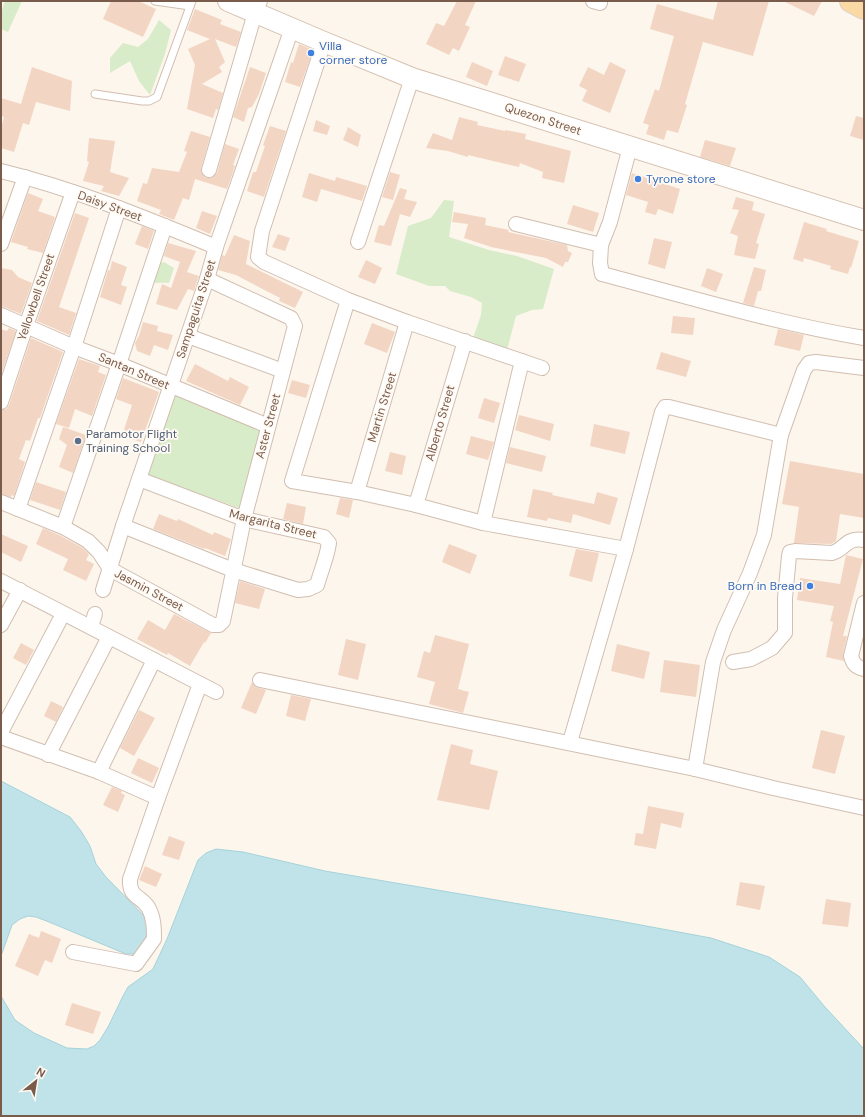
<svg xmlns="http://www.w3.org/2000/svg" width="865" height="1117" viewBox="0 0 865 1117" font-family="'DM Sans',sans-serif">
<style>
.green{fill:#d8ecc9}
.water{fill:#bfe3e8;stroke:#a5d3da}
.building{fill:#f3d5c3}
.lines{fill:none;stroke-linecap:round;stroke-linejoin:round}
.lane-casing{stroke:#d1beb0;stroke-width:9}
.street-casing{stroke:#d1beb0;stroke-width:16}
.secondary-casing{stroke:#d6c0b0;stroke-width:22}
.primary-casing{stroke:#dad1cd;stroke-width:24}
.lane{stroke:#fff;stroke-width:7}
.street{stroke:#fff;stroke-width:14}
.secondary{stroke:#fff;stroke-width:20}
.primary{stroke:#fbd9a5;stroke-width:22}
.shop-dot{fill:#3f7fe0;stroke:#fffaf3;stroke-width:1.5}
.service-dot{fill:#5c6f8a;stroke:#fffaf3;stroke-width:1.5}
.labels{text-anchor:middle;stroke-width:3.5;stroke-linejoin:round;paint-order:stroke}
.shop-label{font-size:12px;fill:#366cbe;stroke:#fffaf3;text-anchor:start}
.street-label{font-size:12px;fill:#7a5c4d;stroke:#fffaf3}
.service-label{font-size:12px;fill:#4e5e75;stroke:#fffaf3;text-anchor:start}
</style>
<rect width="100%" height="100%" fill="#fdf6ec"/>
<g class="green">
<polygon points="5,1 22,1 8,32 1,29 1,13"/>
<polygon points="159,20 171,30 165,54 150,95 139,81 130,61 110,73 110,58 123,43 138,47 148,39"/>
<polygon points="444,200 454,201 449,237 489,250 517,256 554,269 543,309 532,310 516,316 507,350 473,338 481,315 482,303 471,297 450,291 445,286 429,286 396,274 408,226 431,218"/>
<path d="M164,262L174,268L169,283C163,282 158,284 151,282L157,264Z"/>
<polygon points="174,395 260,429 239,508 147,475"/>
</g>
<g class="water">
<polygon points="1,781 70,817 81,831 90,846 96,864 106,877 150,922 151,937 136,954 126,954 49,922 36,917 28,916 20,919 12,925 1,956"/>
<polygon points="216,849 243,852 325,871 614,920 711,938 769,957 800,977 825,1007 864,1049 864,1116 1,1116 1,996 15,1020 34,1033 67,1048 87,1049 94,1046 100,1040 108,1027 123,996 128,987 153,969 167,939 198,860 206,853"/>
</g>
<g class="building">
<polygon points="111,1 138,1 156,9 143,37 103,19"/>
<polygon points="457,1 476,1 465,25 470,27 459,51 453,48 449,55 426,44 436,23 444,26"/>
<polygon points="718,1 769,1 753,56 703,42 685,104 687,105 678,133 667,130 664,140 646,134 649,125 643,123 655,89 659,91 674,36 650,29 657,4 713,20"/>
<polygon points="783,1 822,1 814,16"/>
<polygon points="195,9 222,20 220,24 241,32 236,47 215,39 225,62 219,67 222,72 202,84 223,93 218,110 216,109 213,118 187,109 195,65 188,49 210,39 187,30"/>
<polygon points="299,44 313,50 300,87 285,82 291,62 293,63"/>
<polygon points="505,56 526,64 519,82 498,75"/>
<polygon points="472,62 493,71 487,86 466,77"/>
<polygon points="610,62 626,70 610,113 582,101 587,90 579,86 588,67 604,75"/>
<polygon points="32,67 72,81 70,111 36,102 29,125 23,123 14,152 1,148 1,129 4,117 1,116 1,98 21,104"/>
<polygon points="250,67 266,73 259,94 252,107 248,108 244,122 233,117"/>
<polygon points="856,116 864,118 864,140 850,136"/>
<polygon points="459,117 478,122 477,125 505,131 505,130 526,134 525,139 571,151 564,183 542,178 543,172 520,163 519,167 468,155 468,157 448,151 426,148 433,133 452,140"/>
<polygon points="316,120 330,126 327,135 313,131"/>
<polygon points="270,126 286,131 264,197 247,191 253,172 256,172 265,146 263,145"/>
<polygon points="348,127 361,135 358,147 343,140"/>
<polygon points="191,131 210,137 201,168 201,172 206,178 211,178 217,173 225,144 239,149 233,165 235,166 227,189 195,179 189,200 183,198 174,220 159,214 161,210 137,201 143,183 147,184 152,168 179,172 187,152 184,151"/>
<polygon points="89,138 115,141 110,172 129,178 119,196 101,191 104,186 83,181 89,162 87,161"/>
<polygon points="705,140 736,148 730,166 700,157"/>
<polygon points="390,172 400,175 393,200 382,197"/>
<polygon points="309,173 335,181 336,177 367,186 362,201 321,189 317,202 302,197"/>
<polygon points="632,173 680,189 673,214 658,209 656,215 645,212 648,202 626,195"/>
<polygon points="400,188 407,190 404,199 417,202 410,217 400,214 391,246 374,242 379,225 384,226"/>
<polygon points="28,193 43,199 38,211 55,217 43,253 27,249 28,247 11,242"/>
<polygon points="736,197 754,202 752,210 765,214 756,243 759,244 755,259 734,255 738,236 730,233 739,210 732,209"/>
<polygon points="573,205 599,213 593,232 567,224"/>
<polygon points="202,211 217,216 210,234 196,228"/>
<polygon points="454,212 486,218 485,225 509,230 508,232 567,245 568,251 572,253 568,262 565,262 563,267 546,258 491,247 464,238 468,224 452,222"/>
<polygon points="75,213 89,218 59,307 76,313 69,335 37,321"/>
<polygon points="804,222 827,229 826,231 859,241 851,268 850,267 848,274 830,269 831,266 804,258 803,262 793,259"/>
<polygon points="142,226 154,231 148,249 135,244"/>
<polygon points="278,234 290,238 285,251 272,247"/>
<polygon points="234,235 250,241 246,264 303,292 295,308 279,301 280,298 236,275 218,270 222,255 225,256"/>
<polygon points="654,238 672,242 665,269 648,264"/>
<polygon points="168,243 196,251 187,272 199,276 197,281 194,291 188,289 177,310 156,304 162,284 171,288 180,262 164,256"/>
<polygon points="366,260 382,268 375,284 358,277"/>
<polygon points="112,261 127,267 121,285 127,287 121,305 100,297 108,270 110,270"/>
<polygon points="754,267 766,270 761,291 758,291 754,306 743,303"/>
<polygon points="1,268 12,270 18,277 32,283 21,314 1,306"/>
<polygon points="707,268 723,274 716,292 701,286"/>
<polygon points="673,316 695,318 693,335 671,333"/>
<polygon points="143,322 158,326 157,331 173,335 168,350 154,345 150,356 137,351 135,343 139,336"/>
<polygon points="372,323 395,332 387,353 364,344"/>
<polygon points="9,328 16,331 1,375 1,329 7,331"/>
<polygon points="778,329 804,335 800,351 774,345"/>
<polygon points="31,338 63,352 40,418 38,418 30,441 26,440 19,459 25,462 14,496 12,495 11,497 1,494 1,410 6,409 9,405"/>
<polygon points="661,352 691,361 686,377 656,369"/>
<polygon points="79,359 100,366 98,372 106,375 92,416 75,409 69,428 56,424"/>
<polygon points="195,364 228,381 230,377 249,387 240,405 186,381"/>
<polygon points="123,378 159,392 141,442 122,436 132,405 116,399"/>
<polygon points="292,380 310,385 306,398 288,393"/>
<polygon points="484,398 500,403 494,423 478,418"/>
<polygon points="519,415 554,424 550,441 515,430"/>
<polygon points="594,424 630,432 625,454 590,446"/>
<polygon points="63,427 86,435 73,473 59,467 67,445 59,439"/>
<polygon points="471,436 494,442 488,460 466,454"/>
<polygon points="510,447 546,456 542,472 506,463"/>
<polygon points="390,452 406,456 402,475 385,471"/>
<polygon points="790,461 864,474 864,518 840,514 836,541 831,544 794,543 799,507 782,504"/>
<polygon points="36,482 66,492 60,510 30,500"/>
<polygon points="533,489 553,493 552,495 594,504 597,492 618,498 610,525 573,514 571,523 548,518 547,521 527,517"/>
<polygon points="340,498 353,500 349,518 336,514"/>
<polygon points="287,503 306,507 303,524 283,519"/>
<polygon points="159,514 177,521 178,519 213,535 214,532 231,539 225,556 205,548 204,549 153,529"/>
<polygon points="43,528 59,535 83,548 89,554 86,560 94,564 86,581 63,570 68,559 36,544"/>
<polygon points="1,534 28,546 21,562 1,552"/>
<polygon points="449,544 477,555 470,574 442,562"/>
<polygon points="576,549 599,553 592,582 569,576"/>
<polygon points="846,555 863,559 843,636 847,636 843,654 844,661 826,657 833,622 830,621 834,606 797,600 800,578 840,584"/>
<polygon points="240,581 265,589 259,609 235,603"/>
<polygon points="174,614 211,633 205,643 204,642 190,666 168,653 167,655 137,639 148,620 165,630"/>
<polygon points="435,635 469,644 458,689 469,692 463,713 429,704 435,682 417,677 424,651 430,653"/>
<polygon points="346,639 366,644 358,680 338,675"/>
<polygon points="21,643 34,650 26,665 13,658"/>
<polygon points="617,644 650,652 644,679 611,671"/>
<polygon points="664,660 700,665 696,697 660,692"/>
<polygon points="252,682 255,687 266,690 256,714 241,708"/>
<polygon points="291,695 311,699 305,721 286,716"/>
<polygon points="51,701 63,707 56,722 44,716"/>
<polygon points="139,710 155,718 134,756 120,748"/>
<polygon points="821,730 845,736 835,774 812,768"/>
<polygon points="451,744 473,750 470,764 498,771 489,810 437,800"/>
<polygon points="138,758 159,768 152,783 131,773"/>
<polygon points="112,787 122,791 121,793 125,795 118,812 103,805"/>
<polygon points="648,806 684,813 681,828 661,823 656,849 634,845 636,833 643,834"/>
<polygon points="169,836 185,842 179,860 162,855"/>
<polygon points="145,866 162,874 156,887 139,880"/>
<polygon points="740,882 765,886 760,910 736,905"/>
<polygon points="826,899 851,903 848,927 822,924"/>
<polygon points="41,931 61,939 52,963 45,960 38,976 15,966 29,934 39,938"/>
<polygon points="72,1003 101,1012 93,1034 65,1025"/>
</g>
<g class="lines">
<defs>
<g id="lane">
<polyline points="155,1 190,6"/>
<polyline points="95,94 142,101 149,101 157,97 192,1"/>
</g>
<g id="street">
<polyline points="593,1 600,3"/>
<polyline points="324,42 262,231 258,257 264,262 348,300 407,322 542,368"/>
<polyline points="209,170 255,13 260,1"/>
<path d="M1,171C75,189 146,218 216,247"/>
<polyline points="516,224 601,245 610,222 630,147"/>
<polyline points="358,242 412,78"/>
<polyline points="1,244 25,177"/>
<path d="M601,245L600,263L602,274C689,297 775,323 864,338"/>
<polyline points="348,300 292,481 357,492 416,505 483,523 626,549"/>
<polyline points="1,315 74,347 119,364 268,426"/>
<polyline points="188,336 283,371"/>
<polyline points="1,402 26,326 73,192"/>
<polyline points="357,492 407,322"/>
<polyline points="1,502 63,527 88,541 99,552 110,569 213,625 219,625 223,621 244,519 295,326 291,318 207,279"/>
<polyline points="416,505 465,341"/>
<polyline points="18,509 74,347 119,208"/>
<polyline points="483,523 522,361"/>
<path d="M123,526L233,570L298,590L308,589L317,585C321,571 327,557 329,543L324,537L244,519L139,479"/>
<polyline points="63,527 119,364 165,226"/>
<polyline points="1,581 216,692"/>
<polyline points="103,590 123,526 207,279 216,247 292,28"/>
<path d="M864,603L851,656C853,664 856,667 864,669"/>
<polyline points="1,625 20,590"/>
<polyline points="91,627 95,614"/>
<path d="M733,662L751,659L772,648L785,633V598L789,556L790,552L795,551L832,553C845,550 845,537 864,540"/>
<polyline points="260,680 695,769 773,788 864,808"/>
<polyline points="1,732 63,614"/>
<polyline points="1,737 99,772 158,798"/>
<polyline points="570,742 626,549 662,412 665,407 669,407 781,435"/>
<polyline points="48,755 109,637"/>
<polyline points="695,769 713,662 724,630 750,573 764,535 781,435 804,370 809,363 816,362 864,368"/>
<polyline points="99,772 154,660"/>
<path d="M73,952L136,964L154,939C154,929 154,917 148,907C140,895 129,898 130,879L158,798L200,684"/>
</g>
<polyline id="secondary" points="228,1 324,42 412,78 864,220"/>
<polyline id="primary" points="851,1 864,8"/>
</defs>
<use href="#lane" class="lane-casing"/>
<use href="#street" class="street-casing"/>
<use href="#secondary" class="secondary-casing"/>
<use href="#primary" class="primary-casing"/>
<use href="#lane" class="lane"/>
<use href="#street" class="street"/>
<use href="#secondary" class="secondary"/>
<use href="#primary" class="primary"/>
</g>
<g class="shop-dot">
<circle cx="311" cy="53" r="4"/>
<circle cx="638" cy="179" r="4"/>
<circle cx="810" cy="586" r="4"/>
</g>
<circle class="service-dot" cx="78" cy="441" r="4"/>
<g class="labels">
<g class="shop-label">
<text x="319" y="50">Villa<tspan x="319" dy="14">corner store</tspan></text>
<text x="646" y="183">Tyrone store</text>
<text x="802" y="590" text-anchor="end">Born in Bread</text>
</g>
<g class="street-label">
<text transform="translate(543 119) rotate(18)" y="4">Quezon Street</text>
<text transform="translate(110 206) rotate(20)" y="4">Daisy Street</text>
<text transform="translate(36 297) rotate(-71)" y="4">Yellowbell Street</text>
<text transform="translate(196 309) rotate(-72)" y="4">Sampaguita Street</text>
<text transform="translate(134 371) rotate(23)" y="4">Santan Street</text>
<text transform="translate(382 407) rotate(-73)" y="4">Martin Street</text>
<text transform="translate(440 423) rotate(-74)" y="4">Alberto Street</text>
<text transform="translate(268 426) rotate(-75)" y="4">Aster Street</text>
<text transform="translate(273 524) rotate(14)" y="4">Margarita Street</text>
<text transform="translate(149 590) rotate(28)" y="4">Jasmin Street</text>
</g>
<g class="service-label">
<text x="86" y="438">Paramotor Flight<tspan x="86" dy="14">Training School</tspan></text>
</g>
</g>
<rect width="865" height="1117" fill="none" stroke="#7a5c4d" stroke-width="4"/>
<g transform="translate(36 1081) rotate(30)" stroke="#fffaf3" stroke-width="3" paint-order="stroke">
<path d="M0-3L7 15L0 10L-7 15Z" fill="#7a5c4d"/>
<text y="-6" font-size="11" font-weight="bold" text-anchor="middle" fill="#7a5c4d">N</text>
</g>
</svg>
